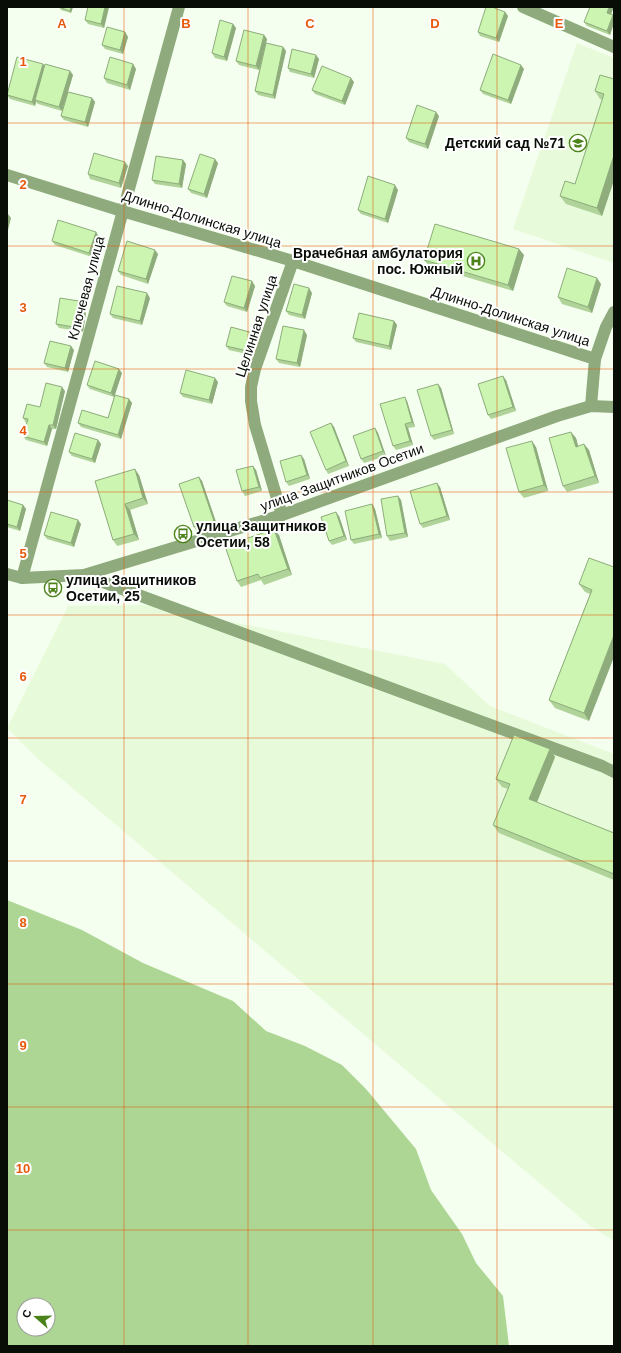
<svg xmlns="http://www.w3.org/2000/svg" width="621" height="1353" viewBox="0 0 621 1353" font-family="Arial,sans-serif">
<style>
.built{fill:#e7fbdb}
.water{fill:#add694;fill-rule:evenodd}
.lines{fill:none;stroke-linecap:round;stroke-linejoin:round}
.minor{stroke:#8fab7d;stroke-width:12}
.wall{fill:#afd398}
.shaded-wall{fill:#8eac7c}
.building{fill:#cbf5b1;stroke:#8eac7c}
.grid{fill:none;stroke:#e8590c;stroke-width:1;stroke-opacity:0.55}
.labels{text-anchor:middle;stroke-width:4;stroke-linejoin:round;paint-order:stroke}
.poi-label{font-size:14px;font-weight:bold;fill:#080d06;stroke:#fff;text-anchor:end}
.street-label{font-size:14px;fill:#080d06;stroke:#fff}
.grid-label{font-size:13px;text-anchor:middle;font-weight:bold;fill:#e8590c;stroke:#fff;stroke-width:4;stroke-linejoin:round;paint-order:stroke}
</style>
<rect width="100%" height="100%" fill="#f5ffef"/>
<g class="built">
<polygon points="577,43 614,58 614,263 513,229"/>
<polygon points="146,605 445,664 490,706 614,754 614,1241 589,1225 38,759 7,728 68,606"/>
</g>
<path class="water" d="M7,900L82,930L143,963L233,1001L266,1031L305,1046L342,1065L366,1089L416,1149L431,1190L462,1234L476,1263L503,1296L509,1346H7ZM24,1305H48V1329H24Z"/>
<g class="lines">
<g class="minor">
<polyline points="523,7 614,47"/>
<polyline points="7,175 122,211 293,261 595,359 591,406"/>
<polyline points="595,359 606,327 614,312"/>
<polyline points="282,515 255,425 251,401 251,387 255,369 293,261"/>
<polyline points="7,574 22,578 84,575 282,515 557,416 591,406 614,407"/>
<polyline points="84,575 602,766 614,772"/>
<polyline points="22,578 179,7"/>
</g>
</g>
<g class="wall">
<polygon points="59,7 73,7 71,13 61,10"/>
<polygon points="88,7 109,7 104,28 88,24 85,20"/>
<polygon points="505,12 508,16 499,42 480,36 478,32"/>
<polygon points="611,14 614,17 614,23 610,35 587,26 584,22"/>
<polygon points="233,24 236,28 227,61 215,58 212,53"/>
<polygon points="125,32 128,37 123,54 105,49 102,45"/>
<polygon points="264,35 267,39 266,43 283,47 286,51 275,99 258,95 255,91 259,70 239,65 236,61"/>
<polygon points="319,59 314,78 290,72 288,68"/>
<polygon points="43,64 45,67 70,71 73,75 68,92 92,98 95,102 88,127 64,120 61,116 67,95 62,111 38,104 36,102 35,106 10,99 7,95 7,93"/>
<polygon points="133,64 136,69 130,90 107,83 104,78"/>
<polygon points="524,69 511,104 483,94 480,90"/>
<polygon points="614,79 614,180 602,216 566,204 560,196 575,184 603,100 600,99 595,91"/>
<polygon points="354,82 345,105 315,94 312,90"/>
<polygon points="439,116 428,149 409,142 406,138"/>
<polygon points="183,160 186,164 182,188 155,184 152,180"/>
<polygon points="218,163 207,198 191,193 188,189"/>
<polygon points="128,166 121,188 90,179 88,174"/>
<polygon points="398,190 388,223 361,214 358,210"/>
<polygon points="96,232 99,237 92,257 55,245 52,241"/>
<polygon points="158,254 148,284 121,275 118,271"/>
<polygon points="524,255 513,291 429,266 424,260"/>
<polygon points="601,284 592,313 562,304 558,297"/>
<polygon points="255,286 247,312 227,306 224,302"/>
<polygon points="312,293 305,319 289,315 286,311"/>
<polygon points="150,298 142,325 113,318 110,314"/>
<polygon points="87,306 83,332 59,328 56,324"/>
<polygon points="394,321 397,325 391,350 356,342 353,338"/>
<polygon points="253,333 255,337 251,355 229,350 226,346"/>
<polygon points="307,335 300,367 279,363 276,359"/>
<polygon points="74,350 68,372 47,367 44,363"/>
<polygon points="122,373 115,395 129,399 132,403 121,439 81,427 78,423 108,418 114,397 90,389 87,385"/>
<polygon points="506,380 516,411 491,419 488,415"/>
<polygon points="218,382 212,404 183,397 180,393"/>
<polygon points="441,388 454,434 434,440 431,436"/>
<polygon points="65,391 56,429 52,429 47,446 26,440 23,436 27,423 26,423 23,418"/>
<polygon points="407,401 415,427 408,428 413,445 396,450 393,446"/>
<polygon points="331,423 334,427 349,466 328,474 326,470"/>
<polygon points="375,428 378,433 386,456 364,463 361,459"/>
<polygon points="576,438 578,446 589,450 599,483 567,492 563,486"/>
<polygon points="98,440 101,444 95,463 72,456 69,452"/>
<polygon points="536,447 548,491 524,498 519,492"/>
<polygon points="304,459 310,479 289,486 286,482"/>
<polygon points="256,470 262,491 245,496 242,491"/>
<polygon points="139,475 148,504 130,510 139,540 117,546 113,540 95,481"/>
<polygon points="199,477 202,481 217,525 197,532 194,527"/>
<polygon points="440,487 450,520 423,528 420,524"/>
<polygon points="7,500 23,505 26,509 20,531 7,527"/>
<polygon points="401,500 408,537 390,541 387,536"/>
<polygon points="372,504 375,509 382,538 354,544 351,540"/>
<polygon points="339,516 347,540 332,545 329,541"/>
<polygon points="81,524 74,547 47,539 44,535"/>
<polygon points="279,535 292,575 264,585 261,580 241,587 237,581"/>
<polygon points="614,567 589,721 555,708 549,700 590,594 585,592 579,584"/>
<polygon points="550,749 555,757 537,802 614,833 614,880 499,833 493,825 508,789 502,787 496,779"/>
</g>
<g class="shaded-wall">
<polygon points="71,7 73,7 71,13 70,11"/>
<polygon points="105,7 109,7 104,28 101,24"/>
<polygon points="609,7 614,7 610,17 607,13"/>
<polygon points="505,12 508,16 499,42 496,38"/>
<polygon points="613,15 614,17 614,23 610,35 607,31"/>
<polygon points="233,24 236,28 227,61 224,57"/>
<polygon points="125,32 128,37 123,54 120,50"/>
<polygon points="264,35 267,39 259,70 256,66"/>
<polygon points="283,47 286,51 275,99 273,95"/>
<polygon points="316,55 319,59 314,78 311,74"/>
<polygon points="43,64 46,68 35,100 36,102 35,106 32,102"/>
<polygon points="133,64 136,69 130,90 127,85"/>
<polygon points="521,65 524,69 511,104 508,100"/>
<polygon points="70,71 73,75 62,111 59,107"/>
<polygon points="351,78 354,82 345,105 342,101"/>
<polygon points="92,98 95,102 88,127 85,122"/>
<polygon points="436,112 439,116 428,149 425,144"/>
<polygon points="614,155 614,180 602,216 597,208"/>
<polygon points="215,159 218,163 207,198 204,194"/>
<polygon points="183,160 186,164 182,188 179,184"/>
<polygon points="125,162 128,166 121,188 119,183"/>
<polygon points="395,185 398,190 388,223 385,219"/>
<polygon points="8,214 11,218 7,234 7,219"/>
<polygon points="96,232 99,237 92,257 89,253"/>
<polygon points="519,249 524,255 513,291 508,285"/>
<polygon points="155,250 158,254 148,284 146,279"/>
<polygon points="597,278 601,284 592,313 588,307"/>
<polygon points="252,281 255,286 247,312 244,308"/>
<polygon points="309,288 312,293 305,319 302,315"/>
<polygon points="147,293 150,298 142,325 140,321"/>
<polygon points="85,302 87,306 83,332 80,328"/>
<polygon points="394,321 397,325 391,350 389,346"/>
<polygon points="304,330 307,335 300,367 297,363"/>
<polygon points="253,333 255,337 251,355 248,351"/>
<polygon points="71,346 74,350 68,372 65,368"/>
<polygon points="119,369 122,373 114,397 111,393"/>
<polygon points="503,376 506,380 516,411 513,407"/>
<polygon points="215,378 218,382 212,404 209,400"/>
<polygon points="438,384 441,388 454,434 452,430"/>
<polygon points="62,387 65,391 56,429 53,425"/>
<polygon points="405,397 407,401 415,427 412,422"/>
<polygon points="129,399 132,403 121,439 118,435"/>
<polygon points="331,423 334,427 349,466 346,461"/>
<polygon points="405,424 408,428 413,445 410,441"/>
<polygon points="49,425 52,429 47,446 44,442"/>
<polygon points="375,428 378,433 386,456 383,451"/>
<polygon points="571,432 576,438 580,453 576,447"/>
<polygon points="98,440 101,444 95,463 92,459"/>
<polygon points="532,441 536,447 548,491 544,485"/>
<polygon points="584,444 589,450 599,483 595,476"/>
<polygon points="301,455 304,459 310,479 307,475"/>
<polygon points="253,466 256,470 262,491 259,487"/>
<polygon points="135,469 139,475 148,504 143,498"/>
<polygon points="199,477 202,481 217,525 214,521"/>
<polygon points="437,483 440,487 450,520 447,516"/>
<polygon points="398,496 401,500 408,537 405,533"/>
<polygon points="125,504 130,510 139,540 134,534"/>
<polygon points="372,504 375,509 382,538 379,534"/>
<polygon points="23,505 26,509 20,531 17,527"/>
<polygon points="336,512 339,516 347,540 344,536"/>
<polygon points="78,520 81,524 74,547 71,543"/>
<polygon points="274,529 279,535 292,575 288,569"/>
<polygon points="614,635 614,657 589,721 584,713"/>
<polygon points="550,749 555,757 535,807 529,799"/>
</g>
<g class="building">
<polygon points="59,7 71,7 70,11"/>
<polygon points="88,7 105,7 101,24 85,20"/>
<polygon points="486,7 492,7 505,12 496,38 478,32"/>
<polygon points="590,7 609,7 607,13 613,15 607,31 584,22"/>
<polygon points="220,20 233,24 224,57 212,53"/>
<polygon points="107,27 125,32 120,50 102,45"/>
<polygon points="244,30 264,35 256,66 236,61"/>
<polygon points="266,43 283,47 273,95 255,91"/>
<polygon points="292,49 316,55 311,74 288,68"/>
<polygon points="493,54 521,65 508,100 480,90"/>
<polygon points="17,57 43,64 32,102 7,95"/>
<polygon points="110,57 133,64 127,85 104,78"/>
<polygon points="45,64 70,71 59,107 35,100"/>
<polygon points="322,66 351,78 342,101 312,90"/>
<polygon points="600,75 614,79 614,155 597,208 560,196 565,181 575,184 604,94 595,91"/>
<polygon points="68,92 92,98 85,122 61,116"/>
<polygon points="417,105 436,112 425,144 406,138"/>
<polygon points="94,153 125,162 119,183 88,174"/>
<polygon points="200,154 215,159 204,194 188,189"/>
<polygon points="156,156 183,160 179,184 152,180"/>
<polygon points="368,176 395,185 385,219 358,210"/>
<polygon points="58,220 96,232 89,253 52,241"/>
<polygon points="435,224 519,249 508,285 424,260"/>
<polygon points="127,241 155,250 146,279 118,271"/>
<polygon points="567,268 597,278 588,307 558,297"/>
<polygon points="232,276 252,281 244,308 224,302"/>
<polygon points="294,284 309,288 302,315 286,311"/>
<polygon points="117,286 147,293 140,321 110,314"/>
<polygon points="60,298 85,302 80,328 56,324"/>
<polygon points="359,313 394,321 389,346 353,338"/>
<polygon points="283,326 304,330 297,363 276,359"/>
<polygon points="231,327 253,333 248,351 226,346"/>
<polygon points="50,341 71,346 65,368 44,363"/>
<polygon points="95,361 119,369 111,393 87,385"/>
<polygon points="186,370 215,378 209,400 180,393"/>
<polygon points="503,376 513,407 488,415 478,384"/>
<polygon points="46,383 62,387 53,425 49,425 44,442 23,436 28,419 23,418 27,404 40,407"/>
<polygon points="438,384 452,430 431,436 417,390"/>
<polygon points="115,395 129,399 118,435 78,423 82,410 108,418"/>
<polygon points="405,397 412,422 405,424 410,441 393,446 380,404"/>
<polygon points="331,423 346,461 326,470 310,432"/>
<polygon points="375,428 383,451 361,459 353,436"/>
<polygon points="571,432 576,447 584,444 595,476 563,486 549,438"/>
<polygon points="75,433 98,440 92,459 69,452"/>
<polygon points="532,441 544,485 519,492 506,448"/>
<polygon points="301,455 307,475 286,482 280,461"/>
<polygon points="253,466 259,487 242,491 236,470"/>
<polygon points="135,469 143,498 125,504 134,534 113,540 95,481"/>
<polygon points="199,477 214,521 194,527 179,484"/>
<polygon points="437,483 447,516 420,524 410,491"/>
<polygon points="398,496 405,533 387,536 381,499"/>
<polygon points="7,500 23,505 17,527 7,524"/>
<polygon points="372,504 379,534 351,540 345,511"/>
<polygon points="51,512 78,520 71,543 44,535"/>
<polygon points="336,512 344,536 329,541 321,517"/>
<polygon points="274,529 288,569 260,578 258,574 237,581 225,546"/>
<polygon points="589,558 614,567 614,635 584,713 549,700 592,590 579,584"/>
<polygon points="514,735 550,749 529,799 614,833 614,874 493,825 510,784 496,779"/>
</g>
<path class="grid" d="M124,7V1346M248,7V1346M373,7V1346M497,7V1346M7,123H614M7,246H614M7,369H614M7,492H614M7,615H614M7,738H614M7,861H614M7,984H614M7,1107H614M7,1230H614"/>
<defs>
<symbol id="school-ring" viewBox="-11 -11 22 22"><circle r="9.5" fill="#fff" stroke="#4c821a" stroke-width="1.5"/><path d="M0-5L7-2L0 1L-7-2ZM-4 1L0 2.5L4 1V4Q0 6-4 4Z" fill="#4c821a"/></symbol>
<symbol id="hospital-ring" viewBox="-11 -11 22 22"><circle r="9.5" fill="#fff" stroke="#4c821a" stroke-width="1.5"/><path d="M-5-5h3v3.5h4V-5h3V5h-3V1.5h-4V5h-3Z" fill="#4c821a"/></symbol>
<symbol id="bus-ring" viewBox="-11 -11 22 22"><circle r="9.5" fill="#fff" stroke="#4c821a" stroke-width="1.5"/><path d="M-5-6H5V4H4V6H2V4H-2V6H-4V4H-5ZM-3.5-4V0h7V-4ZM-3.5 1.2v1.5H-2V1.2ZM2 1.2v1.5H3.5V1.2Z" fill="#4c821a"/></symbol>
</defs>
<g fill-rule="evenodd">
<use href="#school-ring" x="568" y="133" width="20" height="20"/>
<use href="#hospital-ring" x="466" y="251" width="20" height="20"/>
<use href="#bus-ring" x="173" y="524" width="20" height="20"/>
<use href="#bus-ring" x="43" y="578" width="20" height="20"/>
</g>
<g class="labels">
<g class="poi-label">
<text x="565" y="148">Детский сад №71</text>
<text x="463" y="258">Врачебная амбулатория<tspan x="463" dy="16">пос. Южный</tspan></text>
<text x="196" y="531" text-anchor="start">улица Защитников<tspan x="196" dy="16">Осетии, 58</tspan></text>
<text x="66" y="585" text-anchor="start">улица Защитников<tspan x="66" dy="16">Осетии, 25</tspan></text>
</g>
<g class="street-label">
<text transform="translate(202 219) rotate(17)" y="5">Длинно-Долинская улица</text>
<text transform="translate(86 288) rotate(-75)" y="5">Ключевая улица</text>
<text transform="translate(511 316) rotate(18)" y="5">Длинно-Долинская улица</text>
<text transform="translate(256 326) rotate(-72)" y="5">Целинная улица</text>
<text transform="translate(342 477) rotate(-20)" y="5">улица Защитников Осетии</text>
</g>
</g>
<g class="grid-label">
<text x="62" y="28">A</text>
<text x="186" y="28">B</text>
<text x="310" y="28">C</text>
<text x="435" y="28">D</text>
<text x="559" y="28">E</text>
<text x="23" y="66">1</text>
<text x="23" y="189">2</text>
<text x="23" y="312">3</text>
<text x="23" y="435">4</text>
<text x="23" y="558">5</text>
<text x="23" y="681">6</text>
<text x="23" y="804">7</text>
<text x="23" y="927">8</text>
<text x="23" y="1050">9</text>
<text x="23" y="1173">10</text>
</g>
<rect width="621" height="1353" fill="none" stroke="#080d06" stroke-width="16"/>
<g transform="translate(36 1317) rotate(290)"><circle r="19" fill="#ffffff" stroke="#9c9e9b"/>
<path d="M0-3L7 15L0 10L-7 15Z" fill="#4c821a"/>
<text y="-6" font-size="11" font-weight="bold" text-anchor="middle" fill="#080d06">С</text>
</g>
</svg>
